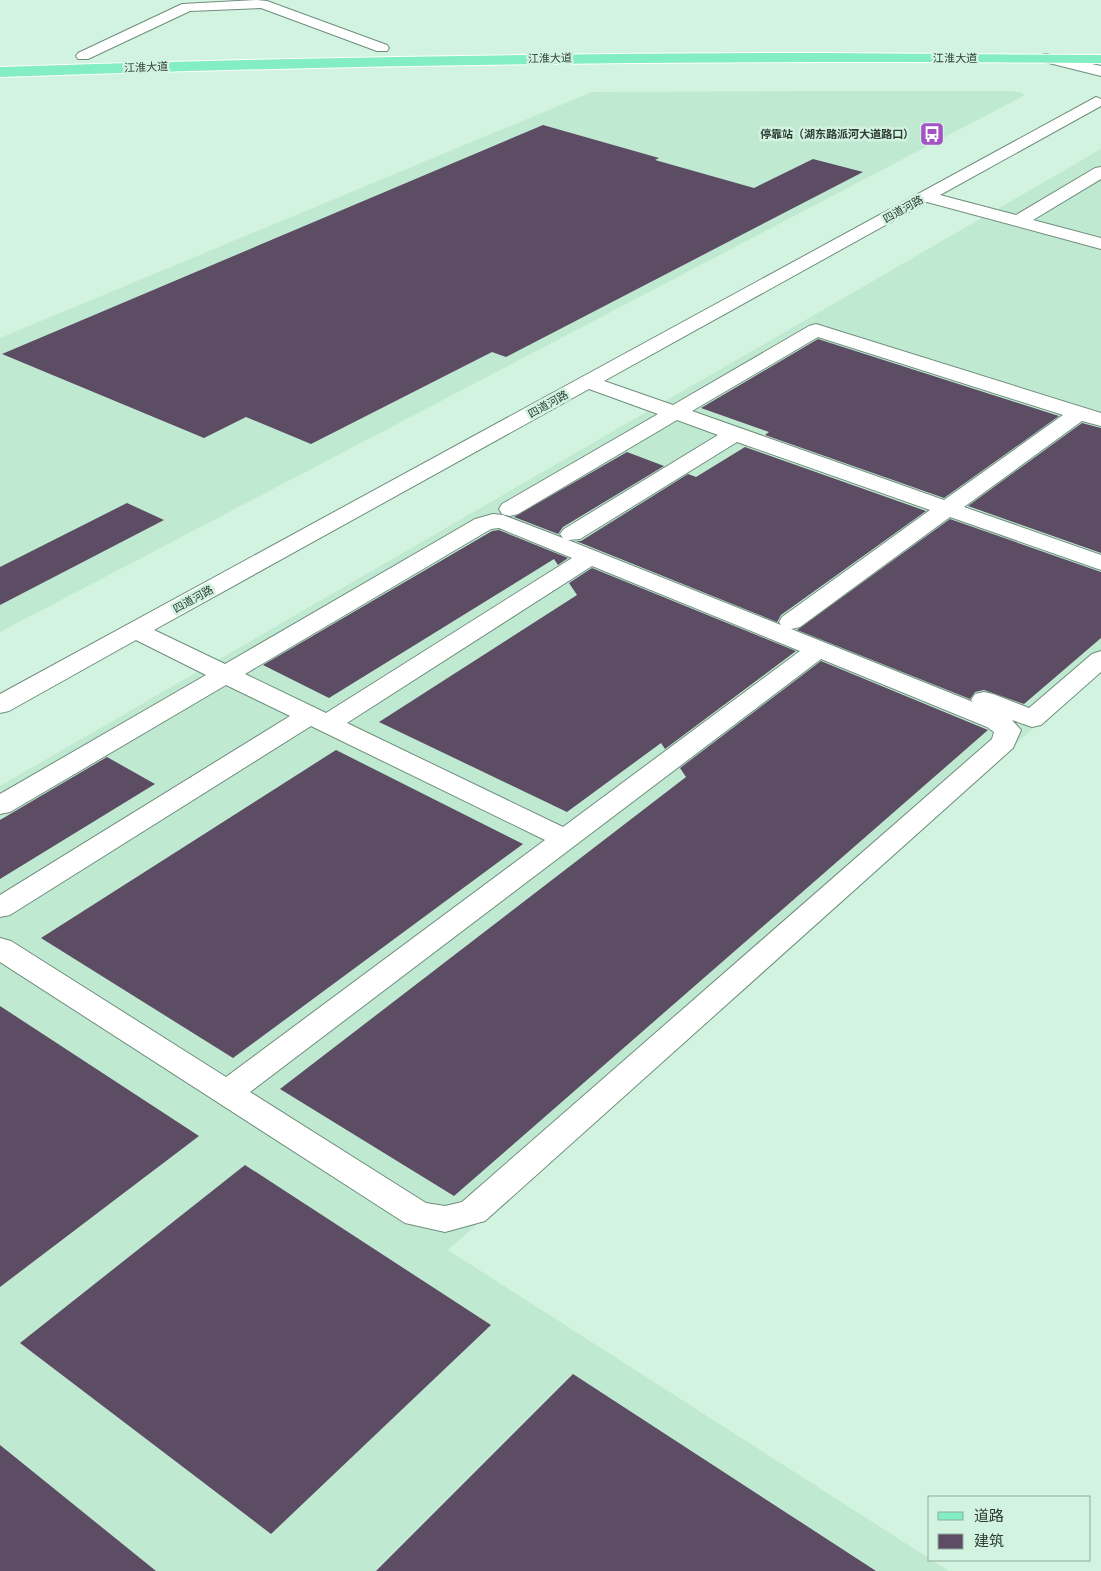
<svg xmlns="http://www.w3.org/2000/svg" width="1101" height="1571" viewBox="0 0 1101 1571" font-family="Overpass,'Noto Sans SC',sans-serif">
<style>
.built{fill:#c0e9d2}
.building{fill:#5c4c64}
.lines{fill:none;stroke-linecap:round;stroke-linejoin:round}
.minor-casing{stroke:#6f8e7d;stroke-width:2}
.major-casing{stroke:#fff;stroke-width:2}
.minor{fill:#fff;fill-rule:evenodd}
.major{fill:#83eec2;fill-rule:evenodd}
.labels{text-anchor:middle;stroke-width:5;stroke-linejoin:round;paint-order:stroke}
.far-street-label{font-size:11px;fill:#303d36;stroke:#d1f3e0}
.far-poi-label{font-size:11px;font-weight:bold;fill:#303d36;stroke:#d1f3e0;text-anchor:end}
</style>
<rect width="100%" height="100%" fill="#d1f3e0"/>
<g class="built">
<polygon points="800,91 1009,91 1020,92 1025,95 0,632 0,338 592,92"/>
<polygon points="1101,149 1101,668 448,1250 949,1571 0,1571 0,786"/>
</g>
<g class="building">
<polygon points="543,125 659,158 655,160 754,188 813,159 863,172 506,357 492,352 311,444 246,417 204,438 2,354"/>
<polygon points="818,339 1059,416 944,498 765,435 769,432 701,408"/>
<polygon points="1082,423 1101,428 1101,553 968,506"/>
<polygon points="745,447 926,511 781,615 777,622 576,541 581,541 688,474 696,477"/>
<polygon points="627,452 664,466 563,527 558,534 514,517"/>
<polygon points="127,503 164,520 0,605 0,567"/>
<polygon points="950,519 1101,572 1101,638 1024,704 984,690 975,692 970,699 797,630"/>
<polygon points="499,530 568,558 558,565 554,559 329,698 263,665 492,531"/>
<polygon points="592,568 796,651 665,749 661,743 567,812 379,722 577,595 569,583"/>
<polygon points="821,661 988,730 454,1196 280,1089 686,777 680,768"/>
<polygon points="336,750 523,844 233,1058 41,938"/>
<polygon points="107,757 155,784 0,879 0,820"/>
<polygon points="0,1006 199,1136 0,1287"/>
<polygon points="245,1165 491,1325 271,1534 20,1343"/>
<polygon points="573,1374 876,1571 376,1571"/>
<polygon points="0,1445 156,1571 0,1571"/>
</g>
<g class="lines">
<defs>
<g id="minor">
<polygon points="257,0 267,1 387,45 389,48 387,51 377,51 261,8 190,11 88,59 78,59 76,56 78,53 182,4"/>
<polygon points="1046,54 1101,66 1101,76 1041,61 1039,58 1041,55"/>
<path d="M1096,97L1101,99V106L940,195L1016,215L1095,168L1101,167V179L1033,220L1101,238V249L927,202L604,381L673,405L809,326L816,324L1101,413V426L1082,421L964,507L1101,555V570L950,517L800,627L791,629L973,702L971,700L975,694L984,692L993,694L1029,708L1092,654L1101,651V672L1041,725L1032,727L1012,720L1021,730L1013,748L485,1221L445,1232L405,1223L0,962V938L11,941L226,1077L545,840L311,726L10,915L0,917V895L290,716L226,685L10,812L0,814V794L206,675L136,640L9,711L0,713V694ZM818,337L1063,415L944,500L692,411ZM589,389L658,414L502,504L499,509L502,514L510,516L518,514L677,420L718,435L564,529L560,534L563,538L503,515L493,514L475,519L225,664L154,630ZM737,442L930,510L782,617L779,622L781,625L568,540L580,539ZM499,528L572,558L326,713L245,674L491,529ZM592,566L800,651L563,827L347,723ZM821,659L987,727L994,732L992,739L462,1202L445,1206L426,1203L250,1092Z"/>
</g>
<path id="major" d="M826,53L1101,55V63C734,60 367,64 0,77V67C275,58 550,53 826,53Z"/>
</defs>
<use href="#minor" class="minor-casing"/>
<use href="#major" class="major-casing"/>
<use href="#minor" class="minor"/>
<use href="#major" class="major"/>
</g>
<defs>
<symbol id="bus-square" viewBox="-11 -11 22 22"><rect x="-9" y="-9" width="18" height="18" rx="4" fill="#a254c5" stroke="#d1f3e0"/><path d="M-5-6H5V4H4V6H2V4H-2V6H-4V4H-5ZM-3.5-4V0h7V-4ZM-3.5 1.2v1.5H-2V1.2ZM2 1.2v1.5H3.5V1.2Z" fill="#fff"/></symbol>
</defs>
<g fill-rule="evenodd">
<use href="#bus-square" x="918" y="120" width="28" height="28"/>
</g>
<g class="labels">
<g class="far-street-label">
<text transform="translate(550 58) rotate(-1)" y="4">江淮大道</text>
<text x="955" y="62">江淮大道</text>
<text transform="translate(146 67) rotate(-2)" y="4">江淮大道</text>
<text transform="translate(903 209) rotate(-29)" y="4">四道河路</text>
<text transform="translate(548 404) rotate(-29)" y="4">四道河路</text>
<text transform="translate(193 599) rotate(-29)" y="4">四道河路</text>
</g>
<g class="far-poi-label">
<text x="914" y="138">停靠站（湖东路派河大道路口）</text>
</g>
</g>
<rect x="928" y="1496" width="162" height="65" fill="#d1f3e0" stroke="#91aa9c"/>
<rect x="938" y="1512" width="25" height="8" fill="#83eec2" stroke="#91aa9c"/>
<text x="974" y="1521" font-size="15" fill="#303d36">道路</text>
<rect x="938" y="1534" width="25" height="15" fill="#5c4c64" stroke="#91aa9c"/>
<text x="974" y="1546" font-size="15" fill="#303d36">建筑</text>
</svg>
